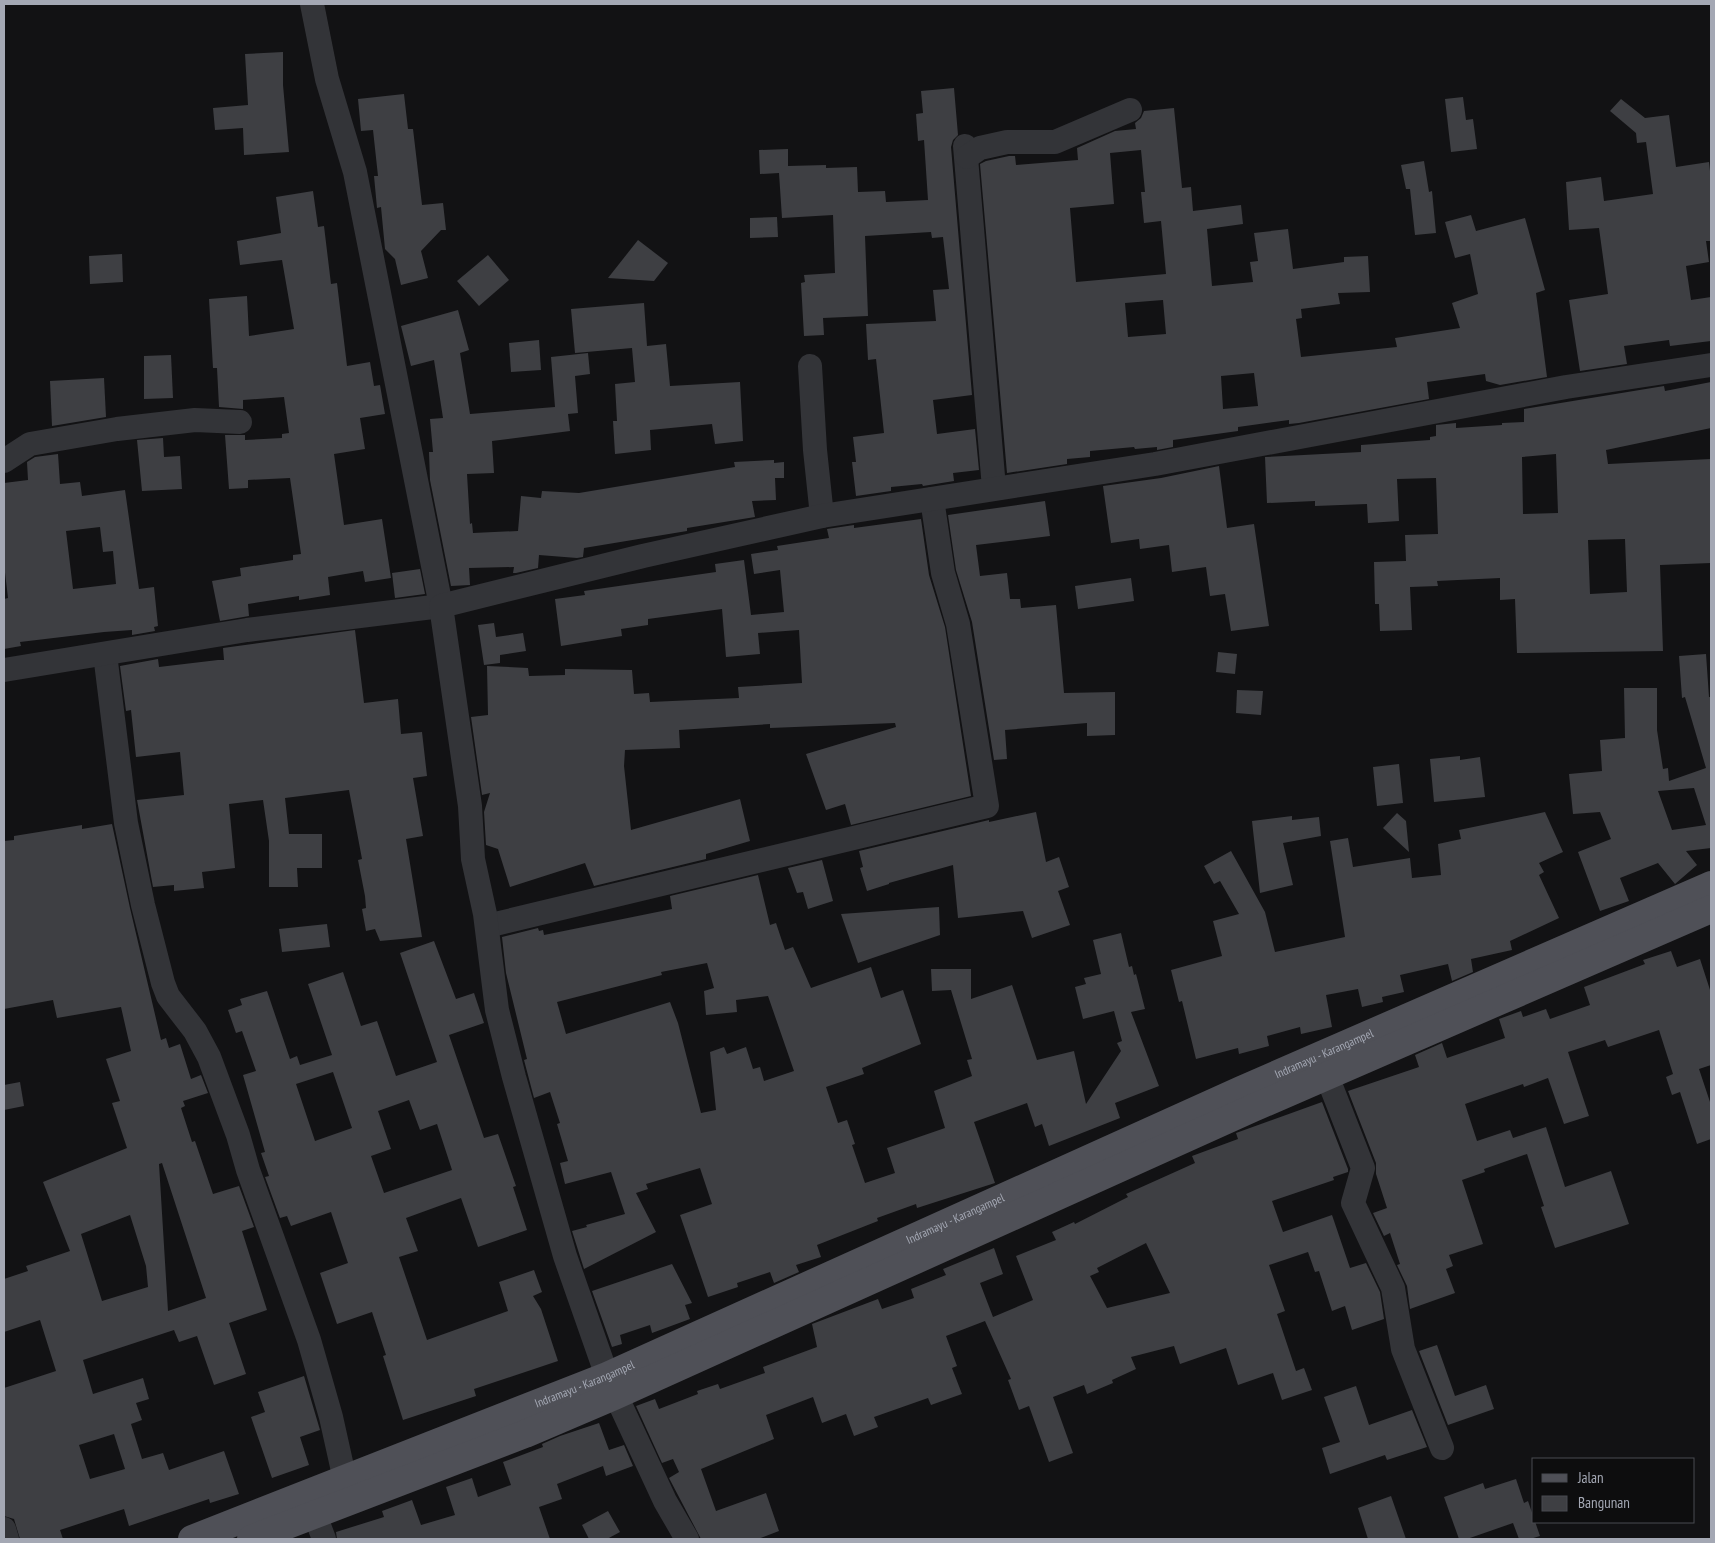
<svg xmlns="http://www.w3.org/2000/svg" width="1715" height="1543" viewBox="0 0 1715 1543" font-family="'PT Sans Narrow',sans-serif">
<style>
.building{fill:#3e3f43;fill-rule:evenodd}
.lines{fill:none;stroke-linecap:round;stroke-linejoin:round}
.minor{stroke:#333438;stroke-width:24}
.major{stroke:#4f5057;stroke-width:28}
.labels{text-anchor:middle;stroke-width:5;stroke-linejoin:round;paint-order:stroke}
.street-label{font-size:12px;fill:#a4a8b4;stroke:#0d0d0e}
</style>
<rect width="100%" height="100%" fill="#121214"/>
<g class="building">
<polygon points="283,52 283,85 289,152 244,155 243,128 215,130 213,108 248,105 245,54"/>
<polygon points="954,88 958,135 953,140 951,147 972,395 933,400 937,434 975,429 979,470 953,473 954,481 923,486 922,484 891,487 891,491 856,496 852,462 856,462 853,437 884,433 876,359 868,360 866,324 936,321 933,290 949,289 943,237 932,238 931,232 865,236 868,316 823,318 824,335 804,336 801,283 805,282 804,275 835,273 833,215 782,218 779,173 760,174 759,150 788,149 788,166 826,165 826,168 857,167 858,192 885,191 886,202 928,200 924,140 918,141 916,114 923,113 921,91"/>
<polygon points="404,94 408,129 413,129 422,205 443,203 446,230 441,230 421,251 428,278 401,285 395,259 385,249 381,207 377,208 374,176 378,176 373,130 361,131 358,99"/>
<polygon points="1463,97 1466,120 1473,119 1477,149 1451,152 1445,99"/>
<polygon points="1621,99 1645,118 1669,115 1676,167 1709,162 1711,180 1711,241 1706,241 1709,262 1686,266 1691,300 1711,297 1711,341 1670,346 1669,340 1624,346 1627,364 1580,371 1569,300 1608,294 1599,228 1569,230 1566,182 1601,177 1604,201 1653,194 1646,142 1637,143 1636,133 1610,111"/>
<path d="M1174,108L1182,188L1191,187L1193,211L1241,205L1243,224L1207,229L1212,286L1253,282L1250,262L1258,261L1254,233L1288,229L1293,269L1344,262V257L1368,256L1370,292L1338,293L1340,304L1301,309L1302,318L1296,319L1301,357L1397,347L1395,338L1460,328L1452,303L1478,294L1470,254L1455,258L1445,222L1471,215L1476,231L1525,218L1545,290L1536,293L1547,377L1500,385L1486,381L1485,374L1427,382L1429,399L1299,423L1289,424V420L1238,427V431L1173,440V447L1157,450V447L1135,449L1134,447L1090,451V457L1067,459V464L1007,473L980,164L986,161L1009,156H1015L1016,165L1078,160L1077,148L1115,131L1136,129L1135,123L1141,118L1144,111ZM1141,150L1145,192H1141L1144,223L1161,221L1166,274L1076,282L1070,208L1114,204L1110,153ZM1163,300L1166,334L1128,337L1125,303ZM1254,373L1258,406L1223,409L1221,376Z"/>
<polygon points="1424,161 1429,192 1432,191 1436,233 1415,235 1410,189 1406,189 1401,165"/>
<polygon points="313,191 318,227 324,226 331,284 337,283 347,366 370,362 374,386 380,385 385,414 360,418 365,449 334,454 344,525 382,519 391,578 365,582 363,571 328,577 330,595 299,600 299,596 248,604 249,616 220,621 212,581 241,576 240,568 293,560 293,555 301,554 290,478 248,480 248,488 229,489 225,435 245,435 245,440 282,438 282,434 289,433 284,397 243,400 243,409 219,407 217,368 213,368 209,299 247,296 249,336 294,329 282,260 240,265 237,241 281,233 276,197"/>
<polygon points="777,217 778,237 750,238 750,218"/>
<polygon points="638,240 668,263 654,281 608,278"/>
<polygon points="122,254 123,282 90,284 89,256"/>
<polygon points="488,255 509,280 479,306 457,281"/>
<polygon points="644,303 647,346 666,344 670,386 740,382 743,441 715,444 712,424 650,430 651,450 615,454 613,421 617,421 615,384 635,382 632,348 575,353 571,309"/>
<polygon points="458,310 469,350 460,353 470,414 555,407 551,357 588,353 590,374 575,376 578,413 568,414 570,431 492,441 494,473 467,474 470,524 472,523 473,533 518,531 521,496 541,498 542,491 579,493 735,467 734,462 774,460 774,463 784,462 784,478 775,478 776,500 752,501 755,517 687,528 687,531 584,548 583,557 577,558 539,555 538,568 516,573 513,573 514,567 469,568 470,585 451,586 430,480 429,452 433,452 430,419 443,418 434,360 411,366 401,326"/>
<polygon points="539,340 541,370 511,372 509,343"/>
<polygon points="171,355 173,398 144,399 144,356"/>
<polygon points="104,378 106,417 52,426 50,381"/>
<path d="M1711,382V428L1606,450L1608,464L1711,459V563L1660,565L1663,651L1517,653L1515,599L1500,600V578L1437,581L1438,586L1410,587L1412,630L1380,631L1379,604H1375L1374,562L1406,561L1405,535L1438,534L1436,478L1397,479L1399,521L1368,523L1367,504L1315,506V501L1267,503L1265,457L1361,452V445L1430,440V437L1436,436V425L1456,423V428L1502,425V423L1524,422V409L1664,386L1665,391ZM1556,454L1558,513L1523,514L1522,457ZM1625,539L1627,592L1590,594L1588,540Z"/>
<polygon points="163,438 164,457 180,456 182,489 142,491 137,440"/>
<path d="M58,454L60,484L80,482L82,496L125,490L139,589L154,587L158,626L154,627L155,631L132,635V630L104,632L20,642L21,646L4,649V599L8,598L4,564V483L28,480L27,462L35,457ZM100,527L103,552L113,551L116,584L73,589L66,531Z"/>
<polygon points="1219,466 1227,528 1254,524 1269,626 1231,631 1225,594 1210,596 1206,567 1172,572 1169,545 1140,549 1139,539 1111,543 1103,486 1161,478"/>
<polygon points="1045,501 1050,536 976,545 980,576 1007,573 1010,599 1020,599 1021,608 1056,605 1064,693 1115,692 1115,735 1087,736 1087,723 1005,730 1007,759 994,760 972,622 956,570 948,515"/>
<polygon points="921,519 929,575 945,627 971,796 851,825 845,804 826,810 806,754 896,727 895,723 770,728 770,724 679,730 680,748 625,750 624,766 631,830 740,799 750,841 706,854 706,859 594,886 585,863 510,887 498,849 486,845 484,812 490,793 482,795 471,717 488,715 487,666 528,668 529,676 565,675 565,669 632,670 634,694 649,693 650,702 739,698 738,687 802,683 799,630 758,633 760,654 726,657 722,609 648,619 648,625 621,629 622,636 561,646 555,599 585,595 584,591 716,572 715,564 744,560 751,615 784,612 780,570 754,574 751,554 778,550 777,546 829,538 827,529 854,525 854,528"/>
<polygon points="420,569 425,594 395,598 392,573"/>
<polygon points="1131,578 1134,601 1078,609 1075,586"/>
<polygon points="494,623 496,637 523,633 526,651 500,655 500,663 484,665 478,625"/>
<polygon points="355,630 364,703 398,699 401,734 422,732 427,776 413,778 423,836 406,839 422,937 380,941 375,929 366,931 362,909 366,908 365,896 358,860 362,859 349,790 285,798 289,834 322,834 322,868 297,868 298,887 269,887 269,841 263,800 229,804 235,868 202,872 204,888 174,891 174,885 153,887 137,800 184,795 180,752 136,757 131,710 126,711 120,666 158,659 159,667 218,660 224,660 223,648"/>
<polygon points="1218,652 1237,654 1235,674 1216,672"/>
<path d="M1706,654L1709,697H1711V848L1686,851L1697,865L1675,884L1658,863L1620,878L1629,901L1600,911L1578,852L1611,839L1600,812L1573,814L1569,774L1602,771L1600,740L1625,738L1624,688H1657V730L1663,769L1668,768L1669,781L1706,768L1685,697L1682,698L1679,656ZM1694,788L1706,825L1672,830L1658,791Z"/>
<polygon points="1237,690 1263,691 1261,715 1236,713"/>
<polygon points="1460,756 1460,760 1480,757 1485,797 1434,802 1430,759"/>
<polygon points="1399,764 1403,803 1377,806 1373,767"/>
<polygon points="1036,812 1046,862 1059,857 1069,887 1058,891 1070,925 1032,938 1023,911 958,918 953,865 889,883 889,884 867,891 860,868 863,867 859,851 989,820 989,822"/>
<polygon points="1545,812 1563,852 1539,863 1544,872 1539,875 1559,918 1510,941 1512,950 1471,959 1473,972 1452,981 1448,964 1400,975 1404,992 1382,997 1383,1002 1362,1007 1358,989 1326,995 1332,1027 1301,1034 1300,1027 1267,1036 1269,1046 1239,1054 1238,1048 1196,1059 1182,1001 1179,1002 1171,970 1222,956 1213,921 1239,914 1220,881 1214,884 1204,866 1231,851 1265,912 1275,952 1345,937 1330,841 1348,838 1353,867 1410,858 1412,878 1441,875 1438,844 1461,839 1459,830"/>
<polygon points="1397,813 1406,821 1409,852 1383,828"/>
<polygon points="1292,816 1292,820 1319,817 1321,836 1283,843 1293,885 1260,893 1252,821"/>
<path d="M112,824L130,908L161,1040L166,1038L169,1048L180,1044L191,1079L201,1075L208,1093L183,1101L185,1106L181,1108L192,1142L195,1141L213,1194L239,1186L254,1227L242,1231L267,1310L229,1323L246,1374L214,1385L197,1336L179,1342L174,1330L83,1360L93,1394L143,1378L149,1399L136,1403L142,1420L131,1424L142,1459L163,1453L169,1470L224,1451L239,1494L210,1503L209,1499L129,1526L124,1509L60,1530L63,1539H20L14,1519L4,1516V1388L56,1371L40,1320L4,1332V1279L28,1271L26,1266L70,1251L43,1182L127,1148L112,1103L120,1101L106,1059L131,1051L121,1007L57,1018L53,1000L4,1009V841L14,840V836L82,825V829ZM162,1163L206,1298L168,1311L159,1164ZM130,1215L146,1266L148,1287L102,1301L81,1234ZM114,1434L125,1469L90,1479L79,1445Z"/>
<polygon points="822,860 833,901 808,909 803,892 797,893 788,868"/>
<path d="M758,875L770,925L776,923L785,950L793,947L811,988L871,967L881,998L903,990L921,1044L862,1068L864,1074L826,1087L838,1123L847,1120L855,1144L852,1145L865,1183L895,1173L887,1148L945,1128L934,1091L972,1076L967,1060L972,1059L951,990L932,991L931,969H971V999L1012,985L1037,1060L1074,1051L1086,1104L1121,1051L1117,1043L1122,1041L1114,1011L1083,1019L1075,987L1086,984L1084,978L1101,974L1093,940L1121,933L1129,967L1132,966L1134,975L1136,974L1145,1009L1131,1012L1159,1086L1115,1103L1120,1118L1049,1146L1042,1124L1035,1127L1027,1103L974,1122L995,1183L917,1208L916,1204L877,1218L878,1221L817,1245L821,1257L796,1265L799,1272L774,1283L770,1272L737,1283L738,1287L708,1297L680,1215L712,1204L700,1168L646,1184L648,1189L636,1193L656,1232L584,1269L572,1231L587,1227L586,1225L625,1214L611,1172L565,1184L560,1163L568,1161L557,1124L560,1123L550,1092L534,1098L524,1060L527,1059L506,973L502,937L538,928L539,931L543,930L544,935L672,909L670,896ZM707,963L714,988L704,991L706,1015L737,1012L736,1000L768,996L794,1071L764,1081L760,1067L753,1069L746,1047L727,1054L724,1047L710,1052L716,1110L701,1113L678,1023L670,1002L566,1034L557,1002L662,975L661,972Z"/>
<polygon points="939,907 940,935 858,963 841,914"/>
<polygon points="327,924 330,947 282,952 279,929"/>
<path d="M434,941L456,999L474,993L484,1023L449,1035L484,1138L498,1134L516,1186L513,1187L527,1230L478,1247L461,1198L406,1218L418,1251L399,1257L427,1340L508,1311L499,1282L534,1270L542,1292L533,1296L541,1309L558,1361L474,1389L476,1396L403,1420L383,1356L386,1355L372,1312L337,1324L320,1273L348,1263L331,1212L291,1226L287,1216L280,1218L265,1177L269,1176L261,1153L265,1152L243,1075L256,1071L242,1031L236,1033L228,1010L242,1005L240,999L267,991L290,1059L297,1056L300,1065L332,1055L308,984L343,972L361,1026L377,1021L396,1076L437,1062L400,953ZM333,1072L352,1128L315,1141L296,1084ZM409,1100L420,1130L437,1124L452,1170L384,1193L371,1156L391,1149L378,1111Z"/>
<polygon points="1671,951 1677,967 1700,959 1711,993 1711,1065 1699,1069 1711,1105 1711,1139 1697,1144 1680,1092 1672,1095 1666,1077 1673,1074 1659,1030 1608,1047 1605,1040 1568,1052 1589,1116 1564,1124 1548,1078 1524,1087 1523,1084 1465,1104 1477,1141 1510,1130 1513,1138 1546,1127 1565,1187 1611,1171 1629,1224 1555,1248 1541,1207 1544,1206 1527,1154 1484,1169 1485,1172 1462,1180 1483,1244 1449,1255 1453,1266 1446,1269 1455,1293 1410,1309 1407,1286 1397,1265 1400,1264 1390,1233 1384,1236 1373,1213 1387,1208 1376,1174 1376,1163 1348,1091 1419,1067 1415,1055 1442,1043 1447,1058 1505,1038 1499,1019 1521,1011 1523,1017 1546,1009 1550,1019 1590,1005 1584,987 1645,964 1643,960"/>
<polygon points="20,1082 24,1106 4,1110 4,1085"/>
<path d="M1322,1102L1348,1169V1172L1333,1177L1334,1180L1272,1201L1283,1232L1332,1215L1350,1268L1366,1263L1380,1292L1384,1319L1352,1330L1345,1306L1332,1311L1319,1271L1315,1272L1308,1252L1269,1265L1285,1311L1277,1314L1296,1371L1304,1368L1312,1390L1282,1400L1273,1373L1238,1385L1226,1348L1180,1364L1174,1346L1131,1357L1136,1369L1112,1380L1113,1383L1087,1394L1084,1385L1053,1397L1073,1453L1049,1462L1029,1406L1019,1410L1008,1380L1011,1379L985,1321L946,1336L957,1366L952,1368L962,1394L931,1405L928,1398L874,1417L878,1427L854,1436L846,1414L822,1423L813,1397L766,1415L774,1439L701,1469L716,1511L766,1493L779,1531L758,1539H701L669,1478L679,1472L673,1459L662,1463L636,1406L655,1399L659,1409L698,1394L697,1391L718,1384L720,1389L765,1373L763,1367L817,1347L812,1324L878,1299L882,1309L914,1298L911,1289L946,1275L943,1269L994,1248L1003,1274L980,1283L993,1317L1033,1300L1016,1256L1056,1240L1052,1232L1074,1222L1075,1224L1128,1197L1126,1194L1195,1163L1192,1156L1238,1139L1236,1133ZM1146,1243L1170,1293L1107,1308L1090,1276L1099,1272L1097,1268Z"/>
<polygon points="672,1264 692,1303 685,1305 690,1319 652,1333 650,1325 620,1335 622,1344 612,1347 592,1291"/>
<polygon points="1437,1345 1455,1396 1486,1385 1494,1409 1448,1425 1419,1351"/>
<polygon points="304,1376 320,1430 300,1437 309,1465 272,1478 251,1417 265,1412 258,1392"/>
<polygon points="1356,1386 1369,1425 1412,1410 1427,1447 1387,1460 1385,1455 1330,1474 1322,1448 1340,1442 1324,1397"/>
<polygon points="599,1423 609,1450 624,1445 633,1466 606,1476 603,1466 557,1484 562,1499 539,1507 550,1539 337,1539 336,1532 384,1517 382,1511 412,1500 421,1525 455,1515 446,1487 472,1478 478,1497 511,1485 503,1462 543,1447 542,1444 560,1436"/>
<polygon points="1516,1479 1524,1503 1528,1501 1540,1536 1530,1539 1519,1539 1513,1523 1467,1539 1459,1539 1444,1497 1483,1483 1485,1489"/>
<polygon points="1391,1496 1406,1539 1368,1539 1358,1508"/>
<polygon points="608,1511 620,1532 607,1539 589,1539 582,1525"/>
</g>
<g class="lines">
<g class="minor">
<polyline points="965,146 994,488"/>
<polyline points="967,157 980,148 1007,142 1055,142 1130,110"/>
<polyline points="810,366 815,450 822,516"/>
<polyline points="4,461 30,444 117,429 195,420 240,422"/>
<polyline points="105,654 126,823 143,905 163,983 168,996 195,1031 209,1057 238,1135 248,1170 309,1340 331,1417 349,1498"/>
<polyline points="4,670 247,630 441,606 355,172 327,79 312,4"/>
<polyline points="487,926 987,806 958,624 943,573 932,499"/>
<polyline points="1327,1076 1363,1168 1353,1203 1393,1288 1403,1349 1442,1448"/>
<polyline points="315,1515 324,1539"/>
<polyline points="4,1529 7,1539"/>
<polyline points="687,1539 665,1501 607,1376 565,1256 514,1077 497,1010 485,914 473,859 470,806 441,606 643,556 822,516 1155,464 1566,387 1711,365"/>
</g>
<g class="major">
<path id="s1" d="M192,1539L607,1376L1241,1090L1711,885"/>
<polyline points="251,1539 525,1434 614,1396 1253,1108 1711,909"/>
</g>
</g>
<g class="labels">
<g class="street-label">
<text dy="4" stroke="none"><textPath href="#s1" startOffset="1232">Indramayu - Karangampel</textPath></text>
<text dy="4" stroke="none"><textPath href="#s1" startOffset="828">Indramayu - Karangampel</textPath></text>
<text dy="4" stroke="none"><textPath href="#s1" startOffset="422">Indramayu - Karangampel</textPath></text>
</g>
</g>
<rect width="1715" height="1543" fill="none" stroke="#a4a8b4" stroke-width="10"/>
<rect x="1532" y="1458" width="162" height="65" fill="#0d0d0e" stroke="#494b50"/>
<rect x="1542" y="1474" width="25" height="8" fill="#4f5057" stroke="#494b50"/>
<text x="1578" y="1483" font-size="15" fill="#a4a8b4">Jalan</text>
<rect x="1542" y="1496" width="25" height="15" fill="#3e3f43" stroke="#494b50"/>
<text x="1578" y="1508" font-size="15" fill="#a4a8b4">Bangunan</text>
</svg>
